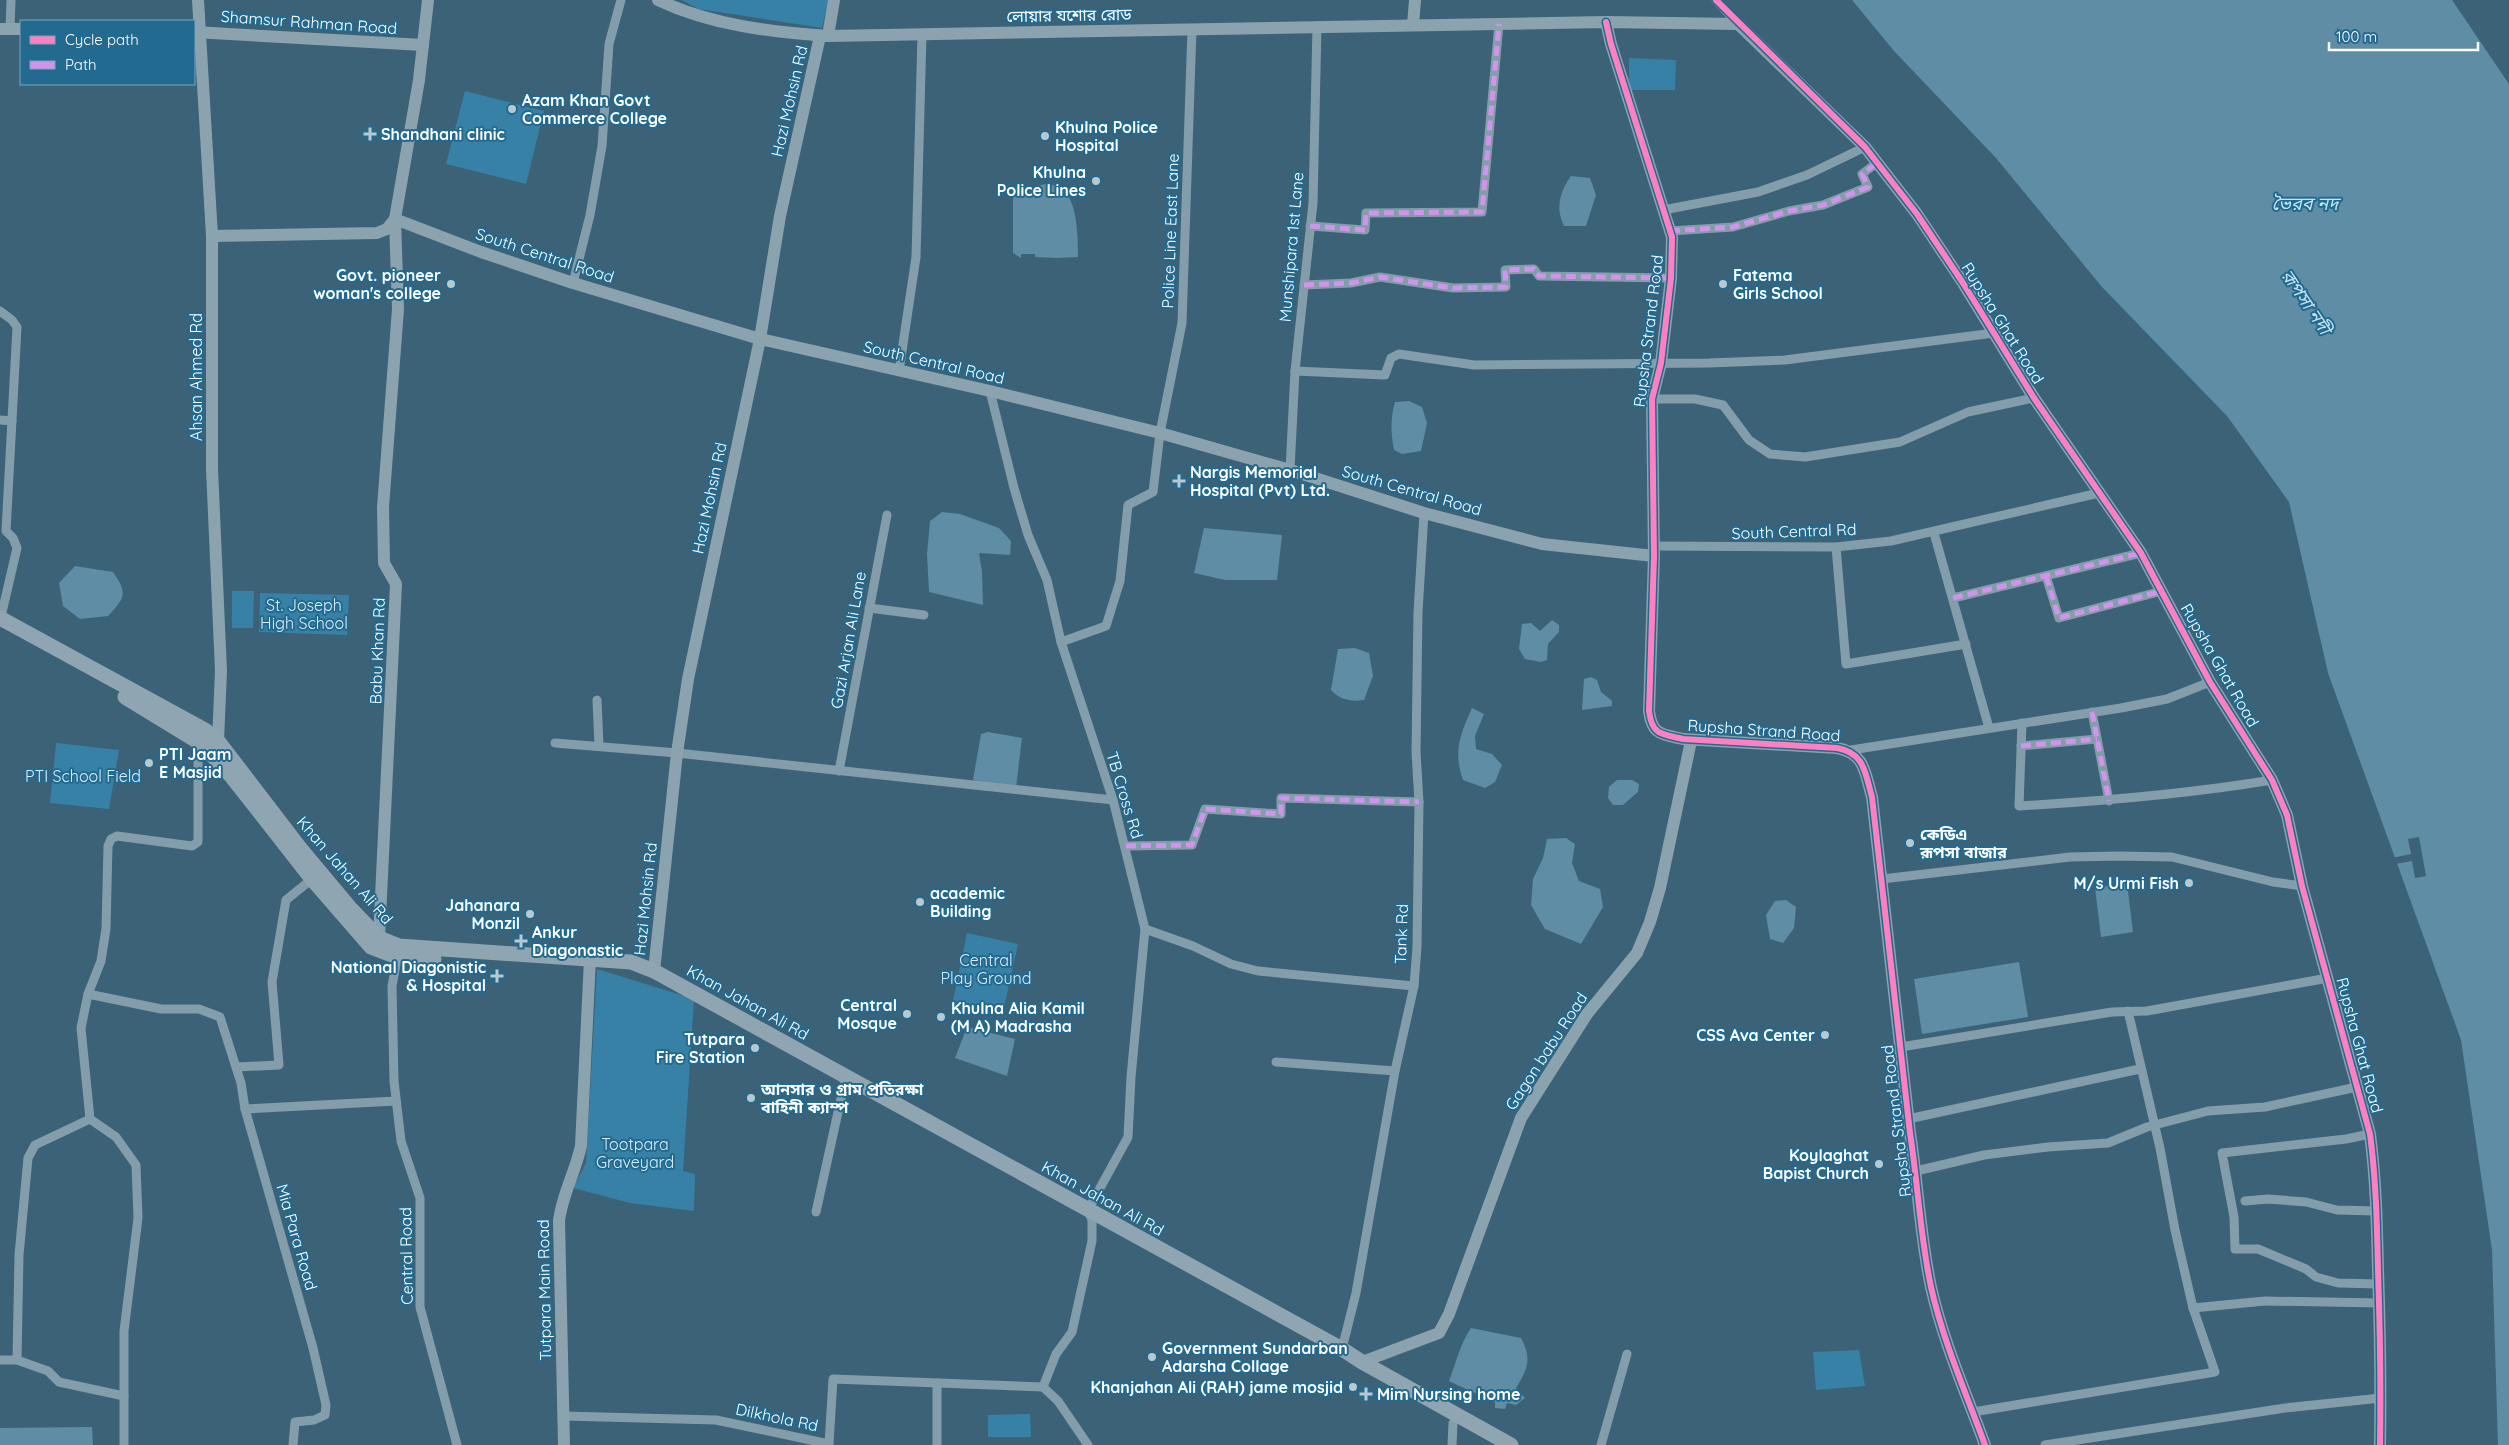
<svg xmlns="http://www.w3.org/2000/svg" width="2509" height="1445" viewBox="0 0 2509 1445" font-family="Quicksand,'Noto Sans Bengali',sans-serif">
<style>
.green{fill:#3781a6}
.water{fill:#5e8da5}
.pier{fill:#3b6277}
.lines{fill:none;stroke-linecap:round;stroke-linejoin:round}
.street{stroke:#839eaa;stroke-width:9}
.secondary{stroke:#8ba3af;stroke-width:12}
.highway{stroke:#8fa6b2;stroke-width:15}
.quiet{stroke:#d193ec;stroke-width:5;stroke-dasharray:10 5;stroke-linecap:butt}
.cycleway-casing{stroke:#226a90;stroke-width:9}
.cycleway{stroke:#ff80c0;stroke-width:6}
.poi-dot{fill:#bac8cf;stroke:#226a90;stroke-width:2}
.labels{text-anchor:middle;stroke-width:4;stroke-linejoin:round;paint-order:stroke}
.street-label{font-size:16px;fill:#fff;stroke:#226a90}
.poi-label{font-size:16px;font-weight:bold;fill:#fff;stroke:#226a90;text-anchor:start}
.park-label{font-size:16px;fill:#d9eef9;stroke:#226a90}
.water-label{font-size:18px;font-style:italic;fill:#c6e5f4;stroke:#226a90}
</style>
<rect width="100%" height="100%" fill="#3b6277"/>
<g class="green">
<polygon points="681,0 828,0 822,28 699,9"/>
<polygon points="1629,58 1676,60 1675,90 1629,90"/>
<polygon points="465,91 544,111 526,184 446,164"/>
<polygon points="232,591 254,591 253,628 232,628"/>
<polygon points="260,593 349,595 347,635 259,632"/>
<polygon points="56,743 119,750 109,809 50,803"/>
<polygon points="967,933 1018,944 1003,1012 953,1001"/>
<polygon points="597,969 694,999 683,1171 695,1174 694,1211 630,1203 573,1188 586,1163"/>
<polygon points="1859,1350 1865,1386 1816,1390 1813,1352"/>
<polygon points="1030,1414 1031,1437 988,1437 988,1415"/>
</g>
<g class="water">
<polygon points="1852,0 2452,0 2509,84 2509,1445 2498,1445 2492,1250 2461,1040 2328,673 2289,502 2227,416 2102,287 1996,158 1894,51"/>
<path d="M1571,176L1590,178L1596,195L1586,226H1564C1555,208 1560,191 1571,176Z"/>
<path d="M1046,184C1051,185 1057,185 1061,188C1078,200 1078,238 1078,257L1057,258L1035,257V254H1021V258L1013,253V198L1018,190L1030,192L1035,186Z"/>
<path d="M1409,401L1422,407L1427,423L1421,451L1402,454L1394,450C1391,434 1390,419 1395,402Z"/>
<polygon points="942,512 960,514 999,528 1011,541 1010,555 979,553 982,571 983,605 929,592 927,554 930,521"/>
<polygon points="1204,528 1282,535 1277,580 1225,580 1194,573"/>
<path d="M75,566L113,572C128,593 125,598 108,616L80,619L63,606L59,583Z"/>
<polygon points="1552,620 1559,625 1559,632 1548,644 1547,660 1541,662 1525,659 1519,649 1522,624 1531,623 1540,631"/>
<path d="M1355,648L1369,653L1373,676L1364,700C1351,702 1340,700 1331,690L1338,649Z"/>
<polygon points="1591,677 1597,680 1601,692 1612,701 1612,706 1582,710 1584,679"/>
<path d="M1472,708L1484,714L1475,736L1476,749L1492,754L1502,765L1495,782L1485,788L1463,780C1453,751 1460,735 1472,708Z"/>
<polygon points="988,732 1022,738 1016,788 973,780 981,734"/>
<polygon points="1617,780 1632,780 1639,784 1638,792 1623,805 1613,805 1608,798 1609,787"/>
<polygon points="1566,838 1575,844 1572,863 1579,881 1600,889 1603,907 1581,944 1545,929 1531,905 1533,879 1543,858 1547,839"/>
<polygon points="2127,883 2133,932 2101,937 2095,888"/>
<polygon points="1786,900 1796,907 1794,928 1783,943 1770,939 1766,915 1775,901"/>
<polygon points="2019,962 2028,1017 1922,1034 1914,979"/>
<polygon points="967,1027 1015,1039 1007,1076 955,1058"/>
<path d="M1471,1328L1521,1338C1532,1359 1528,1368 1516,1388L1525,1398L1516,1405L1507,1403L1505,1409L1495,1408V1402C1480,1394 1464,1389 1449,1381C1456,1363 1460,1344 1471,1328Z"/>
<polygon points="92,1427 93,1445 0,1445 0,1428"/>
</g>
<polygon class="pier" points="2419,837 2426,876 2415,878 2412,861 2395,864 2392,858 2411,854 2408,839"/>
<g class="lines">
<g class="street">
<polyline points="1716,0 1738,24"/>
<polyline points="10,29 11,0"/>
<polyline points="1663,210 1758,192 1807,175 1865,147"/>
<polyline points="1310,226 1365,230 1366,213 1482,212 1499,24"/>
<polyline points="1670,231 1733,227 1789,211 1823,205 1868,187 1862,174 1878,162"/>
<polyline points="573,283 590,215 602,146 609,44 621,0"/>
<polyline points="1304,285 1351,283 1380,277 1453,288 1506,287 1505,270 1534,269 1539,276 1671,278"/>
<polyline points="0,311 12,320 17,327 6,531 13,538 17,548 0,621"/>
<polyline points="899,371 916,257 922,34"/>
<polyline points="1295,371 1385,375 1391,358 1399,354 1474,365 1709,363 1785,360 1994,333"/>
<polyline points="990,391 1014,488 1028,535 1047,580 1061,642 1113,800 1145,929 1131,1077 1128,1137 1088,1210 1092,1220 1092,1241 1072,1332 1056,1354 1043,1387"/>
<polyline points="1652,399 1695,399 1723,405 1749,440 1770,454 1805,457 1900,442 1968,412 2034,398"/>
<polyline points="0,420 12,421"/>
<polyline points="1290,470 1295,371 1313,203 1317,26"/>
<polyline points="1934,533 1989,728"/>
<polyline points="1654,546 1836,547 1891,541 2099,493"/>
<polyline points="1836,547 1846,664 1966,644"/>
<polyline points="2046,576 2059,618 2162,591"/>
<polyline points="1953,598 2141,553"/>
<polyline points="869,608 924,615"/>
<polyline points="1061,642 1106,626 1120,581 1128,505 1153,492 1160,433 1182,323 1192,29"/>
<polyline points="597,700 599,746"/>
<polyline points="2092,712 2109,801"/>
<path d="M2022,723L2019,806C2104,801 2188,794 2272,780"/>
<polyline points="555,743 677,753 1113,800"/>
<polyline points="2021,746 2097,739"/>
<polyline points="1851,750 2121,708 2167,699 2210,682"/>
<polyline points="839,771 887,515"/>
<polyline points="1126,846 1192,845 1205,809 1281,814 1281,798 1419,802"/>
<polyline points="1882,879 2070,857 2119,856 2172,857 2273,882 2302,886"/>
<polyline points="1145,929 1193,946 1231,964 1258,971 1414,986"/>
<polyline points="398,954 392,986 394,1081 401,1141 420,1198 420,1307 457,1445"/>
<polyline points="88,994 161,1009 199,1009 220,1017 241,1083 245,1109 313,1348 326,1405 325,1415 314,1420 295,1422 293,1445"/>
<polyline points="2128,1011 2160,1148 2175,1230 2193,1308 2265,1301 2379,1303"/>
<polyline points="1901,1047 2112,1012 2147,1011 2328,978"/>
<polyline points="1276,1062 1395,1071"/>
<polyline points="236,1067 279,1065 272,982 286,900 312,879"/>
<polyline points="245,1109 396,1101"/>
<polyline points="90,1119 116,1137 136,1165 138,1218 124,1331 124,1445"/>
<polyline points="1908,1119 2140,1069"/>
<polyline points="2370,1134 2346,1139 2222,1153 2234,1217 2235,1249 2258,1249 2306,1269 2316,1277 2338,1283 2379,1284"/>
<polyline points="1916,1171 1984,1155 2048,1147 2108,1143 2147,1127 2208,1111 2265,1107 2357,1087"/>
<polyline points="2245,1201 2268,1199 2306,1202 2337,1210 2376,1211"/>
<polyline points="816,1212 844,1085"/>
<polyline points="1342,1349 1356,1293 1395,1071 1414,986 1417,947 1419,802 1416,752 1418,612 1424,513"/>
<polyline points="0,1360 17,1360 48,1371 59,1382 124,1396"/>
<polyline points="17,1360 19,1255 28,1158 35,1145 90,1119 81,1028 88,994 101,961 106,929 108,846 111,839 117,836 192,846 198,842 198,761 202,744"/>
<polyline points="937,1383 937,1445"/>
<polyline points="1043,1387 1058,1401 1088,1445"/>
<polyline points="1973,1412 2215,1372 2193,1308"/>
<polyline points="564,1416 716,1420 829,1444 833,1379 1043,1387"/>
<polyline points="1452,1445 1453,1423"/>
<polyline points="1601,1445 1627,1354"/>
<polyline points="2045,1445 2285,1408 2381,1398"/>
</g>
<g class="secondary">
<polyline points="198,0 212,236 212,469 221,671 218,741 214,746"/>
<path d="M658,0C711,25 770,32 828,36L1606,22L1738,24L1865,147L1917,214L1963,283L2034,398L2141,553L2210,682L2272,780L2287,815L2302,886L2370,1134C2376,1179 2377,1224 2378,1270C2380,1328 2381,1387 2380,1445"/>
<path d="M1606,22L1611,44L1672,237L1671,278L1661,363L1652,399L1654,556L1649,711C1652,735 1661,734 1683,739L1837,748C1865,753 1865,773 1872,797L1910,1133C1918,1184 1920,1236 1931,1287C1943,1341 1966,1393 1985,1445"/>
<polyline points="1413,25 1415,0"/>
<polyline points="0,29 21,29"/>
<polyline points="194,32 423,45"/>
<polyline points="828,36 834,0"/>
<polyline points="395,219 481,252 573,283 760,339 990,391 1160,433 1290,470 1424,513 1542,544 1654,556"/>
<polyline points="212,236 377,233 387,229 395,219"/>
<polyline points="379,938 396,584 384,563 383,507 398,309 395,219 419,80 428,0"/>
<polyline points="654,971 677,753 688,679 760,339 780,216 820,36"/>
<polyline points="1362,1362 1439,1333 1449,1314 1521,1118 1587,1014 1637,953 1650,922 1660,888 1691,741"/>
<path d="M564,1445L559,1221C562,1195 575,1173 581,1146L590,959"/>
</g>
<g class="highway">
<polyline points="0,618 205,730 218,741 300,848 351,909 379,938 399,946 631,962 654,971 1342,1349 1362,1362 1511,1445"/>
<polyline points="125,697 202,744 232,777 312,879 371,947 397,957 434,959"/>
</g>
<g class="quiet">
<polyline points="1310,226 1365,230 1366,213 1482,212 1499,24"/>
<polyline points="1670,231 1733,227 1789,211 1823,205 1868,187 1862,174 1878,162"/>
<polyline points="1304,285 1351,283 1380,277 1453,288 1506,287 1505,270 1534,269 1539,276 1671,278"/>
<polyline points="2046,576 2059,618 2162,591"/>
<polyline points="1953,598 2141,553"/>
<polyline points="2092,712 2109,801"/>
<polyline points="2021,746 2097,739"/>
<polyline points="1126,846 1192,845 1205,809 1281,814 1281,798 1419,802"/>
</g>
<defs>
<g id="cycleway">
<path d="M1716,0L1865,147L1917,214L1963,283L2034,398L2141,553L2210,682L2272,780L2287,815L2302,886L2370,1134C2376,1179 2377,1224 2378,1270C2380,1328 2381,1387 2380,1445"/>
<path d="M1606,22L1611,44L1672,237L1671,278L1661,363L1652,399L1654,556L1649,711C1652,735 1661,734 1683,739L1837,748C1865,753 1865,773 1872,797L1910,1133C1918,1184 1920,1236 1931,1287C1943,1341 1966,1393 1985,1445"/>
</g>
</defs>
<use href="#cycleway" class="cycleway-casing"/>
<use href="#cycleway" class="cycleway"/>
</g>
<g class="poi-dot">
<circle cx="512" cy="109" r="5"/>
<path d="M367.5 126.5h5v5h5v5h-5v5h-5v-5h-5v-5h5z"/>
<circle cx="1045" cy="136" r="5"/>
<circle cx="1096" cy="181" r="5"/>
<circle cx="451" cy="284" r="5"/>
<circle cx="1723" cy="284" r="5"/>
<path d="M1176.5 473.5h5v5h5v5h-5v5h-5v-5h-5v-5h5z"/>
<circle cx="149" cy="763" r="5"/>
<circle cx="1910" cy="843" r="5"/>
<circle cx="2189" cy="883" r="5"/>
<circle cx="920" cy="902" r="5"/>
<circle cx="530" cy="914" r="5"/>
<path d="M518.5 933.5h5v5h5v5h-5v5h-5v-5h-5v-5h5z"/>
<path d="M494.5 968.5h5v5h5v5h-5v5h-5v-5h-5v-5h5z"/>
<circle cx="907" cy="1014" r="5"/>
<circle cx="941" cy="1017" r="5"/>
<circle cx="1825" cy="1035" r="5"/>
<circle cx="755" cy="1048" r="5"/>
<circle cx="751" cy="1098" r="5"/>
<circle cx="1879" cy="1164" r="5"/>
<circle cx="1152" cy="1357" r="5"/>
<circle cx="1353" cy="1387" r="5"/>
<path d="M1363.5 1386.5h5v5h5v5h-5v5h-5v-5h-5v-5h5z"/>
</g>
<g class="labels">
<g class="street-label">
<text transform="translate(1069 15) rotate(-1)" y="6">লোয়ার যশোর রোড</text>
<text transform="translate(309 22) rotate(4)" y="6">Shamsur Rahman Road</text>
<text transform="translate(789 101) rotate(-77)" y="6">Hazi Mohsin Rd</text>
<text transform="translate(1170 231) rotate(-88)" y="6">Police Line East Lane</text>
<text transform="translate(1291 247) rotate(-85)" y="6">Munshipara 1st Lane</text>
<text transform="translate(545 255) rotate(18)" y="6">South Central Road</text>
<text transform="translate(2003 323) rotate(58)" y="6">Rupsha Ghat Road</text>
<text transform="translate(1648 331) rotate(-83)" y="6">Rupsha Strand Road</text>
<text transform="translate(934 362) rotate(13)" y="6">South Central Road</text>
<text transform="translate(196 377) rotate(-90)" y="6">Ahsan Ahmed Rd</text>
<text transform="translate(1412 490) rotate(16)" y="6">South Central Road</text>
<text transform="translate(709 498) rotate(-78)" y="6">Hazi Mohsin Rd</text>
<text transform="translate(1794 531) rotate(-2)" y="6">South Central Rd</text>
<text transform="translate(848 640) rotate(-80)" y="6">Gazi Arjan Ali Lane</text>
<text transform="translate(377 651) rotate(-88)" y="6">Babu Khan Rd</text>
<text transform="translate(2220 665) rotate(60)" y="6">Rupsha Ghat Road</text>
<text transform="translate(1764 730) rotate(4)" y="6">Rupsha Strand Road</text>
<text transform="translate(1125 795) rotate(73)" y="6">TB Cross Rd</text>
<text transform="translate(345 870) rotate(49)" y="6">Khan Jahan Ali Rd</text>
<text transform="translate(645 899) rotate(-84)" y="6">Hazi Mohsin Rd</text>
<text transform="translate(1401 934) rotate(-88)" y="6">Tank Rd</text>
<text transform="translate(748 1002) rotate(29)" y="6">Khan Jahan Ali Rd</text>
<text transform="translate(2360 1045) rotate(75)" y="6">Rupsha Ghat Road</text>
<text transform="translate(1546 1051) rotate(-57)" y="6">Gagon babu Road</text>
<text transform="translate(1896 1121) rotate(-97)" y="6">Rupsha Strand Road</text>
<text transform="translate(1103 1198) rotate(29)" y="6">Khan Jahan Ali Rd</text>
<text transform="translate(297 1237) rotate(74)" y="6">Mia Para Road</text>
<text transform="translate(406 1256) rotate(-91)" y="6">Central Road</text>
<text transform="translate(544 1290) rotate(-91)" y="6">Tutpara Main Road</text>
<text transform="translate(777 1417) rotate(12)" y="6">Dilkhola Rd</text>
</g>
<g class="poi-label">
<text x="522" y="106">Azam Khan Govt<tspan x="522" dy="18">Commerce College</tspan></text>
<text x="1055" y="133">Khulna Police<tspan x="1055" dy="18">Hospital</tspan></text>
<text x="381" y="140">Shandhani clinic</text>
<text x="1086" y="178" text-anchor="end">Khulna<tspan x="1086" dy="18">Police Lines</tspan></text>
<text x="441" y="281" text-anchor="end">Govt. pioneer<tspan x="441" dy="18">woman's college</tspan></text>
<text x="1733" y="281">Fatema<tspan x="1733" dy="18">Girls School</tspan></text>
<text x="1190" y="478">Nargis Memorial<tspan x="1190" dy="18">Hospital (Pvt) Ltd.</tspan></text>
<text x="159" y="760">PTI Jaam<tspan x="159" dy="18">E Masjid</tspan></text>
<text x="1920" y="840">কেডিএ<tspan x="1920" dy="18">রূপসা বাজার</tspan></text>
<text x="2179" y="889" text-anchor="end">M/s Urmi Fish</text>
<text x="930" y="899">academic<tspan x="930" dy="18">Building</tspan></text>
<text x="520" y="911" text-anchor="end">Jahanara<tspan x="520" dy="18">Monzil</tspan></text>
<text x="532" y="938">Ankur<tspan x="532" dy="18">Diagonastic</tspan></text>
<text x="486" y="973" text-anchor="end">National Diagonistic<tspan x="486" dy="18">&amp; Hospital</tspan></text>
<text x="897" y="1011" text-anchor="end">Central<tspan x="897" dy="18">Mosque</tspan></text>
<text x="951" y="1014">Khulna Alia Kamil<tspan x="951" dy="18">(M A) Madrasha</tspan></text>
<text x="1815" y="1041" text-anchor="end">CSS Ava Center</text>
<text x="745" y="1045" text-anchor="end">Tutpara<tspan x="745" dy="18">Fire Station</tspan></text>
<text x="761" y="1095">আনসার ও গ্রাম প্রতিরক্ষা<tspan x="761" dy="18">বাহিনী ক্যাম্প</tspan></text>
<text x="1869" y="1161" text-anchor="end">Koylaghat<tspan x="1869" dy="18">Bapist Church</tspan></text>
<text x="1162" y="1354">Government Sundarban<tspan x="1162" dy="18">Adarsha Collage</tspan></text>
<text x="1343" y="1393" text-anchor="end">Khanjahan Ali (RAH) jame mosjid</text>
<text x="1377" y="1400">Mim Nursing home</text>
</g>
<g class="park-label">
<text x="304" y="611">St. Joseph<tspan x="304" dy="18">High School</tspan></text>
<text x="83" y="782">PTI School Field</text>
<text x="986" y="966">Central<tspan x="986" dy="18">Play Ground</tspan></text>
<text x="635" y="1150">Tootpara<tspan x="635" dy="18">Graveyard</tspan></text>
</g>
<g class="water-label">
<text x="2305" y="210">ভৈরব নদ</text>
<text transform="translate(2306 302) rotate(56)" y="6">রূপসা নদী</text>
</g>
</g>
<rect x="20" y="20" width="175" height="65" fill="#226a90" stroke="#7aa6bc"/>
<rect x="30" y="36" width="25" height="8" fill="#ff80c0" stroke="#7aa6bc"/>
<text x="65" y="45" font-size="15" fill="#ffffff">Cycle path</text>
<rect x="30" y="61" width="25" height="8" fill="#d193ec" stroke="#7aa6bc"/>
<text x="65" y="70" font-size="15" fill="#ffffff">Path</text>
<path d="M2329 42v8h149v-8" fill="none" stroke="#ffffff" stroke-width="2.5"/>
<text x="2336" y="42" font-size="15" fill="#ffffff" stroke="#226a90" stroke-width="4" paint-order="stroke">100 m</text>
</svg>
